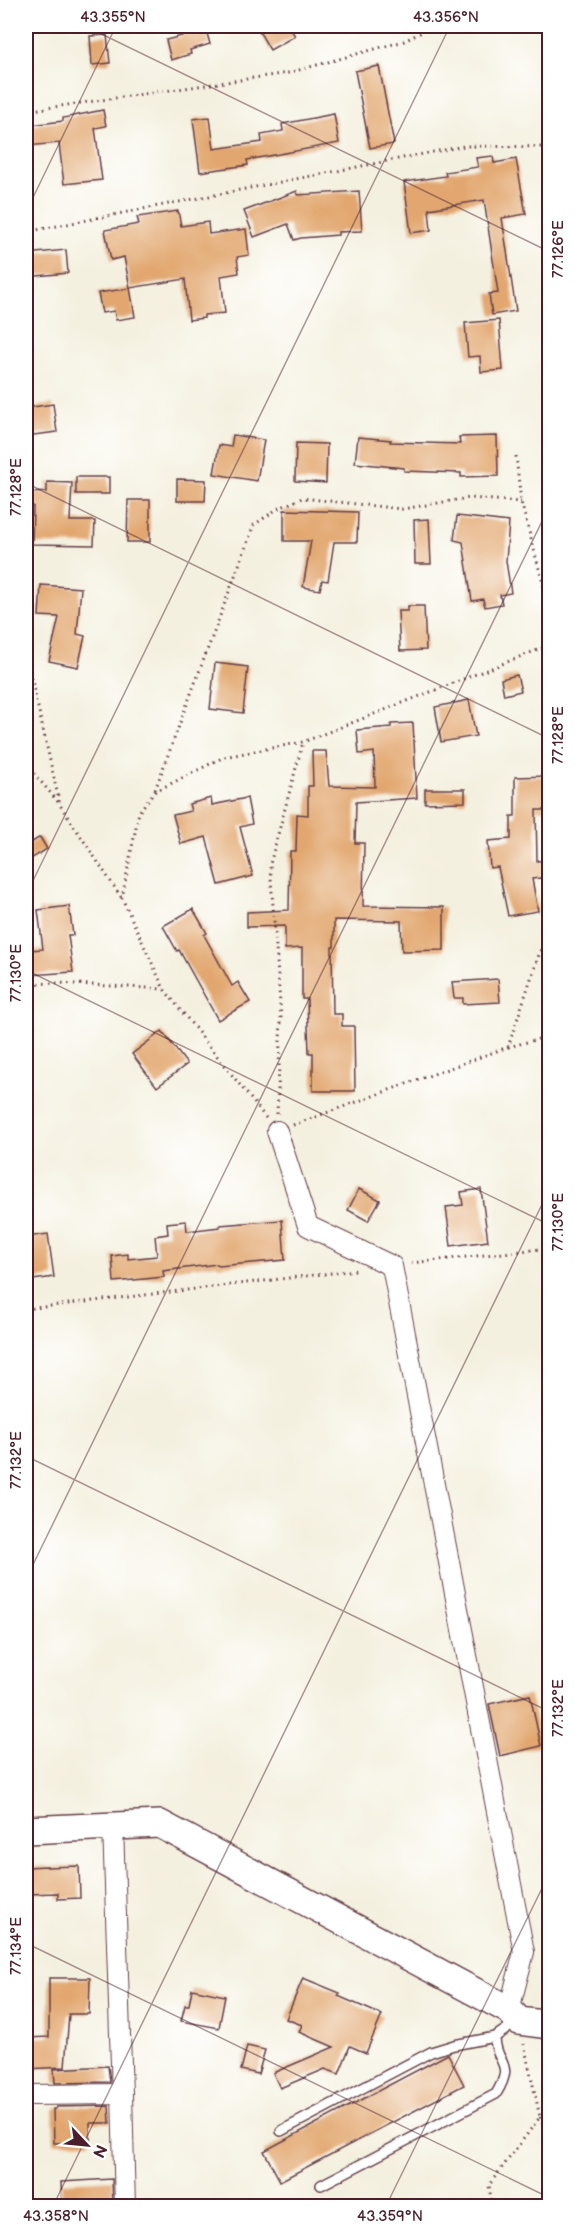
<svg xmlns="http://www.w3.org/2000/svg" width="575" height="2232" viewBox="0 0 575 2232" font-family="'Balsamiq Sans',sans-serif">
<style>
.building{fill:#e2a770}
.lines{fill:none;stroke-linecap:round;stroke-linejoin:round}
.lane-casing{stroke:#643e46;stroke-width:12}
.street-casing{stroke:#643e46;stroke-width:22}
.secondary-casing{stroke:#643e46;stroke-width:30}
.path{stroke:#643e46;stroke-width:3;stroke-dasharray:1.5 4.5;stroke-linecap:butt}
.lane{stroke:#fff;stroke-width:9}
.street{stroke:#fff;stroke-width:20}
.secondary{stroke:#fff;stroke-width:27}
.ticks{fill:none;stroke:#4a1f2b;stroke-width:1.5;stroke-opacity:0.45}
.neatline{fill:none;stroke:#4a1f2b;stroke-width:2}
.ticks-label{font-size:15px;text-anchor:middle;fill:#4a1f2b}
</style>
<rect width="100%" height="100%" fill="#fff"/>
<filter id="ink" filterUnits="userSpaceOnUse"><feTurbulence type="fractalNoise" baseFrequency=".0167" numOctaves="2"/><feDisplacementMap in="SourceGraphic" scale="12" xChannelSelector="R" yChannelSelector="G"/><feConvolveMatrix kernelMatrix="1 2 1 2 8 2 1 2 1" color-interpolation-filters="sRGB"/></filter>
<filter id="wash" filterUnits="userSpaceOnUse"><feTurbulence type="fractalNoise" baseFrequency=".008" numOctaves="4" result="noise"/><feDisplacementMap in="SourceGraphic" scale="24" xChannelSelector="R" yChannelSelector="G"/><feGaussianBlur stdDeviation="1.35" result="paint"/><feColorMatrix in="noise" values="0 0 0 0 0 0 0 0 0 0 0 0 0 0 0 0 0 1.4 0 .05"/><feComposite in="paint" operator="in"/></filter>
<g filter="url(#wash)">
<rect width="100%" height="100%" fill="#f4f0df"/>
<g id="blocks">
<g class="building">
<polygon points="179,26 205,26 210,44 190,50 191,54 171,60 166,40 182,36"/>
<polygon points="256,26 289,26 295,36 270,50"/>
<polygon points="107,35 110,63 92,65 90,36"/>
<polygon points="379,66 394,144 370,148 355,71"/>
<polygon points="103,110 106,126 95,128 102,180 64,184 59,143 26,146 26,138 31,125 63,121 63,118"/>
<polygon points="334,114 339,143 247,160 248,165 200,172 193,119 210,117 214,149 262,142 261,135 283,131 282,124"/>
<polygon points="493,156 494,163 516,159 526,214 502,218 516,311 492,315 489,294 498,293 484,200 429,209 431,230 411,233 404,182 446,176 445,172 478,167 476,158"/>
<polygon points="297,191 298,195 359,191 362,231 338,232 338,235 301,238 294,240 288,224 254,237 244,211"/>
<polygon points="178,211 181,226 208,222 209,234 246,229 249,255 237,257 239,273 221,276 225,313 204,315 204,318 189,320 185,279 130,288 124,257 111,260 105,230 139,224 137,217"/>
<polygon points="66,250 68,273 26,277 26,254"/>
<polygon points="130,288 135,317 116,320 114,311 102,313 98,293"/>
<polygon points="499,320 503,370 481,372 480,356 468,357 465,323"/>
<polygon points="53,404 57,432 26,436 26,408"/>
<polygon points="233,435 264,440 257,481 214,474 219,445 231,447"/>
<polygon points="497,436 498,476 461,477 461,473 404,471 404,468 355,463 358,437 391,440 390,442 460,444 459,437"/>
<polygon points="296,443 327,444 326,483 295,481"/>
<rect x="76" y="477" width="33" height="17"/>
<polygon points="177,479 206,480 205,501 177,501"/>
<polygon points="47,482 72,483 70,521 95,521 94,545 32,544 33,506 26,507 26,493 47,492"/>
<polygon points="128,500 150,500 150,542 127,542"/>
<polygon points="284,510 358,512 357,542 334,542 328,581 322,580 320,590 303,587 311,541 284,541"/>
<polygon points="457,516 509,522 506,561 511,593 500,595 502,604 485,607 483,599 472,601 463,542 454,540"/>
<polygon points="429,519 431,564 415,564 414,520"/>
<polygon points="41,585 81,588 77,634 85,636 78,667 49,661 59,617 39,616"/>
<polygon points="408,606 424,606 426,650 400,651 398,611 408,611"/>
<polygon points="215,663 248,667 243,713 210,709"/>
<polygon points="517,675 521,691 504,695 501,679"/>
<polygon points="469,700 476,736 441,742 435,707"/>
<polygon points="413,723 417,798 356,802 355,843 364,843 363,906 444,907 444,950 402,951 401,921 334,920 334,947 332,947 333,1014 342,1014 342,1026 354,1026 355,1091 313,1091 313,1053 309,1053 307,999 302,999 302,948 285,949 285,926 247,927 247,912 289,910 290,851 296,851 297,814 308,815 308,786 313,786 312,751 326,751 329,786 375,787 374,752 359,754 357,730 391,727 391,724"/>
<polygon points="549,776 549,810 536,810 537,861 549,860 549,877 532,879 538,911 508,916 498,867 490,868 488,841 511,839 511,816 515,816 515,777"/>
<polygon points="425,789 465,789 465,802 425,803"/>
<polygon points="211,798 212,805 247,798 252,824 240,827 253,876 219,885 206,837 181,844 173,815 191,811 189,804"/>
<polygon points="40,837 47,849 26,862 26,846"/>
<polygon points="69,906 73,935 68,935 73,972 30,975 29,950 43,949 38,910"/>
<polygon points="193,909 207,933 204,935 232,986 238,982 250,1002 218,1020 179,950 177,951 163,926"/>
<polygon points="498,979 500,1002 463,1004 463,998 454,998 452,982"/>
<polygon points="162,1031 187,1064 157,1087 132,1054"/>
<polygon points="359,1189 380,1200 368,1221 348,1210"/>
<polygon points="481,1189 488,1241 451,1246 446,1207 463,1205 461,1192"/>
<polygon points="282,1220 285,1260 218,1266 217,1264 163,1271 164,1277 114,1282 112,1256 128,1254 128,1259 157,1256 155,1236 168,1234 167,1223 186,1221 187,1231 220,1227 220,1225"/>
<polygon points="48,1234 54,1277 26,1281 26,1237"/>
<polygon points="530,1695 541,1746 500,1756 489,1704"/>
<polygon points="47,1866 47,1867 79,1866 80,1898 58,1899 58,1893 26,1894 26,1867"/>
<polygon points="49,1978 90,1978 89,2014 69,2014 65,2067 26,2069 26,2038 49,2037"/>
<polygon points="303,1978 340,1993 338,1996 382,2015 366,2053 350,2046 339,2074 325,2069 280,2088 273,2073 334,2047 299,2032 302,2025 286,2019"/>
<polygon points="192,1989 225,1996 219,2028 181,2021 185,2005 189,2005"/>
<polygon points="247,2046 265,2050 258,2074 241,2070"/>
<polygon points="448,2054 464,2085 280,2181 264,2151"/>
<polygon points="108,2066 110,2082 55,2083 54,2069"/>
<polygon points="109,2106 110,2123 90,2123 90,2142 54,2143 53,2109 56,2109 56,2107"/>
<polygon points="112,2179 113,2206 62,2206 61,2182"/>
</g>
</g>
</g>
<g filter="url(#ink)">
<use href="#blocks" fill-opacity="0" stroke="#643e46" stroke-width="1.5"/>
<g class="lines">
<defs>
<g id="lane">
<polyline points="281,2131 431,2052 454,2045 495,2037"/>
<path d="M321,2185L496,2094C516,2061 495,2065 495,2037L517,2022"/>
</g>
<g id="street">
<polyline points="277,1131 308,1226 392,1266 524,1952 509,2010"/>
<polyline points="113,1826 122,2094"/>
<polyline points="26,2095 122,2094 125,2206"/>
</g>
<polyline id="secondary" points="26,1830 160,1824 509,2010 519,2021 550,2025"/>
</defs>
<use href="#lane" class="lane-casing"/>
<use href="#street" class="street-casing"/>
<use href="#secondary" class="secondary-casing"/>
<g class="path">
<polyline points="26,111 288,73 404,41 434,26"/>
<polyline points="26,232 464,146 550,147"/>
<polyline points="516,456 521,502 550,609"/>
<polyline points="26,654 60,805 121,897"/>
<polyline points="26,764 59,803"/>
<polyline points="155,790 254,525 277,509 302,498 402,509 469,498 521,502"/>
<polyline points="26,984 57,983 164,989"/>
<polyline points="508,1047 550,1036"/>
<polyline points="277,1114 281,1018 270,864 303,742"/>
<polyline points="266,1118 164,989 122,898 139,812 154,792 224,757 303,742 550,645"/>
<polyline points="293,1125 508,1047 550,922"/>
<polyline points="411,1263 550,1248"/>
<polyline points="26,1309 357,1270"/>
<polyline points="540,2117 550,2143"/>
<polyline points="492,2206 489,2185 540,2117 524,2044"/>
</g>
<use href="#lane" class="lane"/>
<use href="#street" class="street"/>
<use href="#secondary" class="secondary"/>
</g>
</g>
<path class="ticks" d="M85,26L550,252M26,212L116,26M26,483L550,739M26,895L450,26M26,970L550,1225M26,1456L550,1712M26,1579L550,505M26,1943L550,2198M53,2206L550,1188M386,2206L550,1872"/>
<rect width="575" height="2232" fill="none" stroke="#fff" stroke-width="66"/>
<g transform="translate(87 2145) rotate(116)" stroke="#ffffff" stroke-width="4.5" paint-order="stroke">
<path d="M0-4.5L10 22L0 15L-10 22Z" fill="#4a1f2b"/>
<text y="-9" font-size="16" font-weight="bold" text-anchor="middle" fill="#4a1f2b">N</text>
</g>
<rect x="33" y="33" width="509" height="2166" class="neatline"/>
<g class="ticks-label">
<text x="113" y="22">43.355°N</text>
<text x="446" y="22">43.356°N</text>
<text transform="translate(558 249) rotate(-90)" y="5">77.126°E</text>
<text transform="translate(16 487) rotate(-90)" y="5">77.128°E</text>
<text transform="translate(558 735) rotate(-90)" y="5">77.128°E</text>
<text transform="translate(16 973) rotate(-90)" y="5">77.130°E</text>
<text transform="translate(558 1222) rotate(-90)" y="5">77.130°E</text>
<text transform="translate(16 1460) rotate(-90)" y="5">77.132°E</text>
<text transform="translate(558 1708) rotate(-90)" y="5">77.132°E</text>
<text transform="translate(16 1946) rotate(-90)" y="5">77.134°E</text>
<text x="56" y="2221">43.358°N</text>
<text x="390" y="2221">43.359°N</text>
</g>
</svg>
